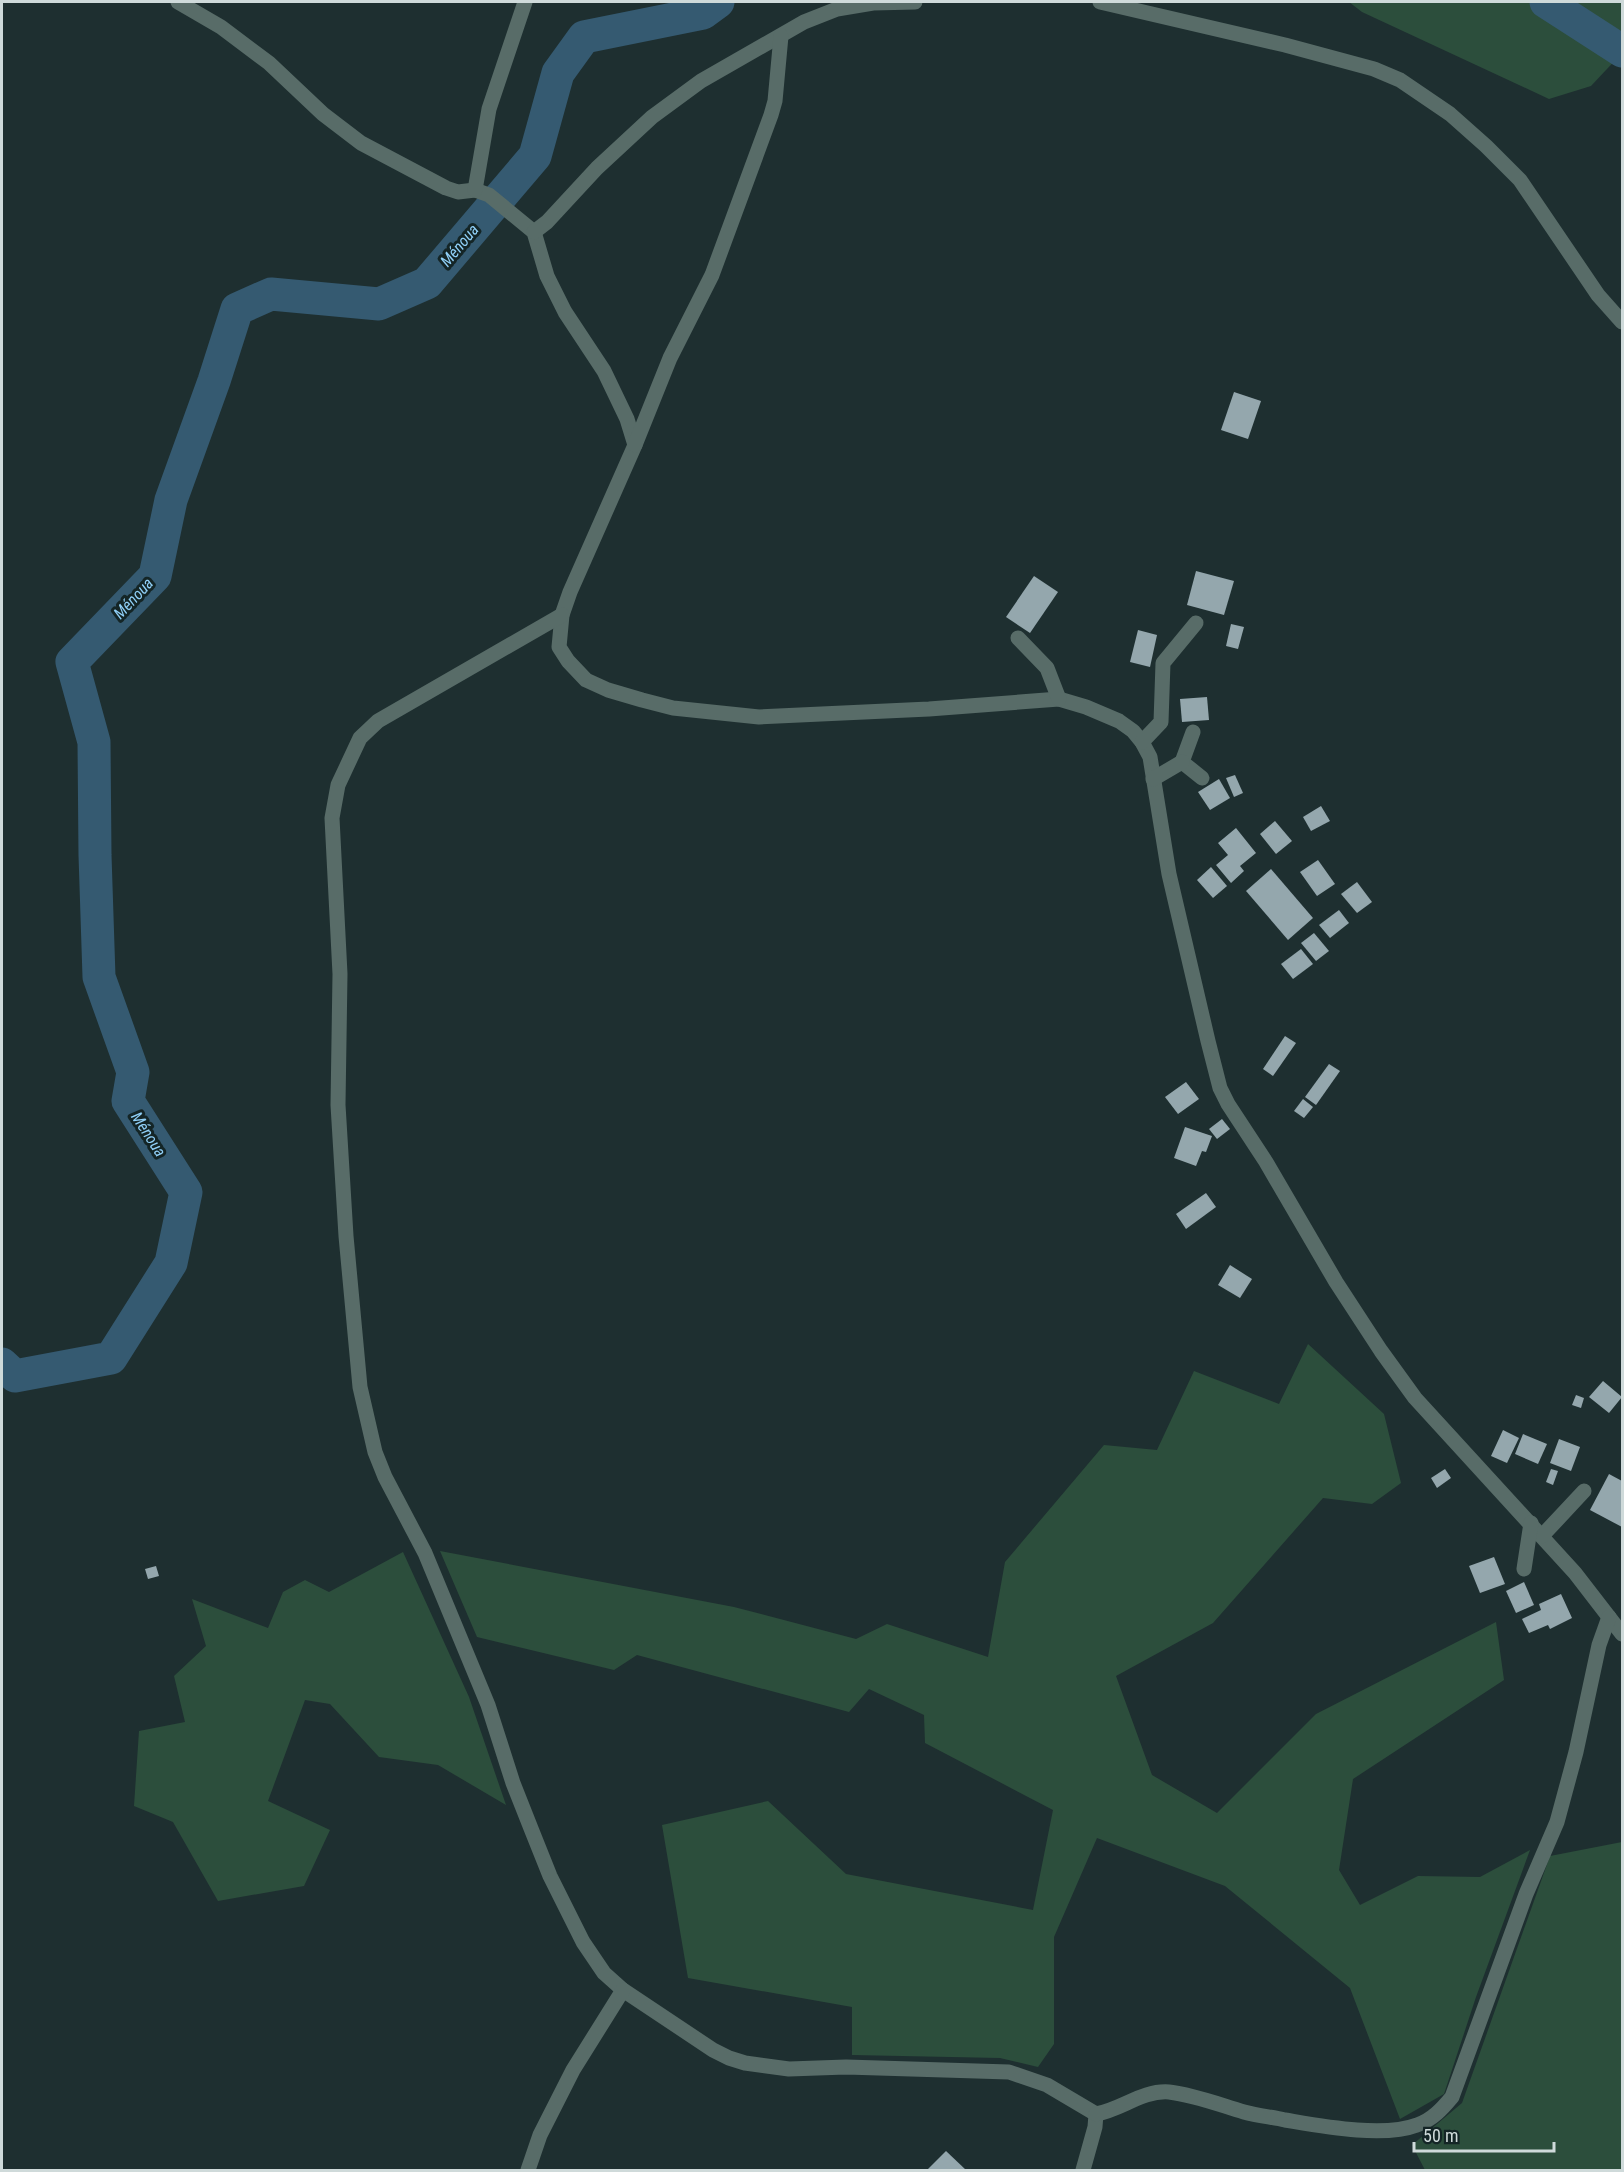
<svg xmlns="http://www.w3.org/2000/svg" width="1624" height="2172" viewBox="0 0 1624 2172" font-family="'Roboto Condensed',sans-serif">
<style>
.green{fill:#2c4e3c}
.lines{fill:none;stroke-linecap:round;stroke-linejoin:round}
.river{stroke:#355a71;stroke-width:33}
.building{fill:#94a7ad}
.minor{stroke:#586c68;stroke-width:15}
.labels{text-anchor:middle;stroke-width:6;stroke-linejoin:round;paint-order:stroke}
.water-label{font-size:16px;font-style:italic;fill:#90d0f8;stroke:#142526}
</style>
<rect width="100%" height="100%" fill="#1e2f30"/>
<g class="green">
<polygon points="1349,2 1622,2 1622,53 1591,86 1549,99 1362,12"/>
<polygon points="1308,1344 1384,1414 1401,1483 1372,1504 1323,1498 1213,1623 1116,1676 1152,1775 1217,1813 1316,1714 1496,1622 1504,1680 1353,1779 1339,1870 1360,1905 1418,1876 1480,1877 1530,1850 1476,1997 1444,2094 1400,2119 1350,1988 1225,1886 1097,1838 1054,1937 1054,2044 1038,2067 1000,2058 852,2055 852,2007 688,1978 662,1825 768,1801 846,1874 1033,1910 1053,1810 925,1743 924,1715 869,1689 849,1712 637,1655 614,1670 477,1637 440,1551 734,1607 856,1639 887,1624 988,1657 1005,1562 1104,1445 1157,1450 1194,1371 1279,1404"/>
<polygon points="403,1552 469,1697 506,1805 438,1765 379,1757 330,1704 305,1700 268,1801 330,1830 304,1886 218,1901 173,1822 134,1806 139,1731 185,1722 174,1676 206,1646 192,1599 268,1628 283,1592 305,1580 329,1592"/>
<polygon points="1622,1842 1622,2170 1425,2170 1412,2145 1462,2103 1550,1856"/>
</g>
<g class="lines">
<g class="river">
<polyline points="1546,2 1622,51"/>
<polyline points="2,1364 15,1376 111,1358 171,1263 186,1192 128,1101 133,1072 99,977 95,855 94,742 72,662 155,576 171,500 214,381 237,309 271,294 379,304 427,283 535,156 558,73 584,37 703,13 718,2"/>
</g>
</g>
<g class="building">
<polygon points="1234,392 1261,401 1248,439 1221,430"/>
<polygon points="1196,571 1234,581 1224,615 1187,605"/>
<polygon points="1034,576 1058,592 1030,633 1006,617"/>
<polygon points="1231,624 1244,627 1238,649 1226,646"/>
<polygon points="1138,630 1157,635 1150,667 1130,662"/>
<polygon points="1207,697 1209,720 1182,722 1180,699"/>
<polygon points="1235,775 1243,793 1234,797 1226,778"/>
<polygon points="1219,779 1230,798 1210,810 1198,792"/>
<polygon points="1321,806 1330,821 1311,831 1303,817"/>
<polygon points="1275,821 1292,841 1276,854 1260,834"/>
<polygon points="1236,828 1256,853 1240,866 1244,871 1231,883 1216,865 1228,855 1218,843"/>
<polygon points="1318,860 1335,884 1317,896 1300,872"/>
<polygon points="1211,867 1227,886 1213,898 1197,880"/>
<polygon points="1271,869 1313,918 1288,940 1246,891"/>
<polygon points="1357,882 1372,902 1357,913 1341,894"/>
<polygon points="1339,910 1349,923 1330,938 1319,925"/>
<polygon points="1314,933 1329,951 1316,961 1301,943"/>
<polygon points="1301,949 1313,964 1293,979 1281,964"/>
<polygon points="1285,1036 1296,1043 1273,1076 1263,1069"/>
<polygon points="1329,1064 1340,1071 1316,1105 1305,1097"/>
<polygon points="1186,1082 1199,1099 1178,1114 1165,1097"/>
<polygon points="1303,1099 1313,1107 1304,1118 1294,1111"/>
<polygon points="1222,1119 1230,1129 1217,1139 1209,1129"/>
<polygon points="1185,1127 1212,1136 1206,1152 1202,1151 1196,1166 1174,1158"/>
<polygon points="1206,1193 1216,1207 1186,1229 1176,1214"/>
<polygon points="1230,1265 1252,1279 1240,1298 1218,1285"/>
<polygon points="1603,1381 1622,1397 1609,1413 1589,1397"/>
<polygon points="1576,1395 1584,1398 1581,1408 1572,1405"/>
<polygon points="1503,1430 1519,1438 1507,1463 1491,1456"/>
<polygon points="1523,1434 1547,1444 1538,1464 1515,1454"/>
<polygon points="1559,1439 1580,1447 1571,1471 1550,1463"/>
<polygon points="1445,1469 1451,1478 1437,1488 1431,1478"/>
<polygon points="1551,1469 1558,1471 1553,1485 1546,1482"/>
<polygon points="1609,1474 1622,1481 1622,1527 1590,1510"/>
<polygon points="1494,1557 1505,1584 1480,1593 1469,1566"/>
<polygon points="156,1566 159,1576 148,1579 145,1569"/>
<polygon points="1524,1582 1534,1605 1516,1613 1506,1591"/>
<polygon points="1561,1594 1572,1618 1550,1629 1548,1625 1529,1633 1522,1619 1541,1610 1539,1604"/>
<polygon points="946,2151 966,2170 930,2170 928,2169"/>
</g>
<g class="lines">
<g class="minor">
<polyline points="178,2 221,27 269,63 323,114 361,143 446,188 458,192 475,190 489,195 534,232 547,276 565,312 604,371 627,419 635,445 570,592 562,615 559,647 568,661 586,680 608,690 642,700 673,708 759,717 929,709 1059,699 1086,707 1119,721 1133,731 1142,742 1150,757 1169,874 1208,1041 1220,1088 1228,1104 1266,1162 1336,1282 1381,1351 1415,1398 1575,1573 1622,1634"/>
<polyline points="1100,2 1285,45 1374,69 1400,80 1450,114 1486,146 1520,180 1598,295 1622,322"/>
<polyline points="475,190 489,109 525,2"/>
<polyline points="534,232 547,222 597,168 652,117 701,81 804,22 837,9 873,3 915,2"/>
<polyline points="635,445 670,358 712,275 771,115 775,101 781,36"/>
<polyline points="562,615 378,721 360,738 338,785 332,818 340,974 338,1105 346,1236 360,1387 375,1452 385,1477 425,1553 488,1705 513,1783 532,1831 550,1876 583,1942 604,1973 623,1990 713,2050 729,2058 745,2063 789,2069 846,2067 1009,2072 1047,2085 1096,2114 1095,2127 1083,2170"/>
<polyline points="1018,638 1047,668 1059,699"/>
<polyline points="1193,732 1182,762 1202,778"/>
<polyline points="1142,742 1161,722 1163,663 1196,623"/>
<polyline points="1153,779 1182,762"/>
<polyline points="1542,1536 1584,1491"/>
<polyline points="1524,1569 1531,1523"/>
<path d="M1096,2114C1121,2110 1142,2090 1169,2092C1195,2095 1220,2105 1244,2112C1258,2116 1272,2117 1285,2120C1321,2126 1383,2138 1417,2125C1432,2120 1442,2109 1452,2097L1526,1894L1557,1822L1576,1752L1599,1645L1609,1617"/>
<polyline points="528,2170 540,2135 573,2070 623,1990"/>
</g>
</g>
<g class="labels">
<g class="water-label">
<text transform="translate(459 245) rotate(-50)" y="6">Ménoua</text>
<text transform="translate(133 598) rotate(-47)" y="6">Ménoua</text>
<text transform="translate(149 1134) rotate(57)" y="6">Ménoua</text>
</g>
</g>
<rect width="1624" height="2172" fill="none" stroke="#cfdada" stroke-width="6"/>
<path d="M1414 2142v9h140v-9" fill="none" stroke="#cfdada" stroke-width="3"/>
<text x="1423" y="2142" font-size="18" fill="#cfdada" stroke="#142526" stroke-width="4.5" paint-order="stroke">50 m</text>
</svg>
